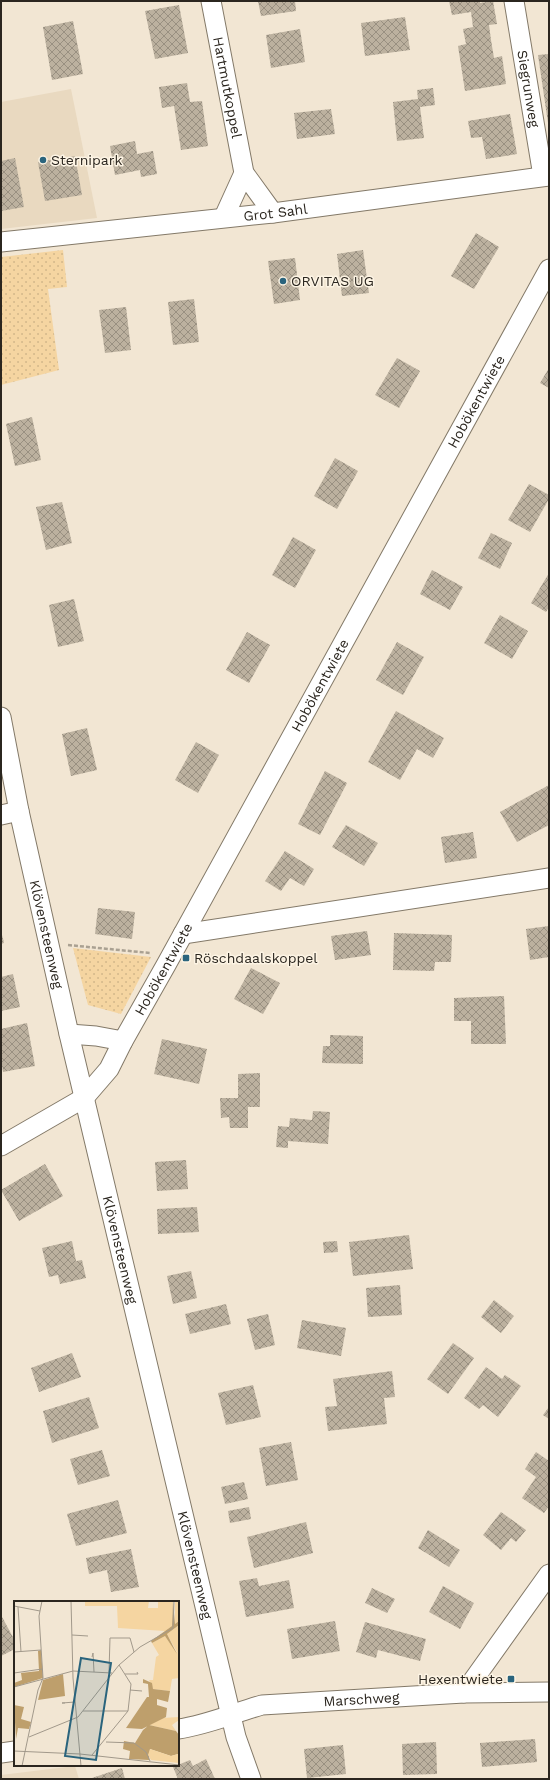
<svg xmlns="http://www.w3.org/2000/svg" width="550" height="1780" viewBox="0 0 550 1780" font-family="'Work Sans',sans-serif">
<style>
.built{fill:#e9d9c0}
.grass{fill:url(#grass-dots)}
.building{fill:url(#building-cross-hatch)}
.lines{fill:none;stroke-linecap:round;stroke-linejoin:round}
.minor-casing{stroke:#837968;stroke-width:21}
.path{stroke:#aaa192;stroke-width:2.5;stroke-dasharray:4 2;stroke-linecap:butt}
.minor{stroke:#fff;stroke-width:19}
.poi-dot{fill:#2a647d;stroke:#fdf4e4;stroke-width:1.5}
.labels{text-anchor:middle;stroke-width:3;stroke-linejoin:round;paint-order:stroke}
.street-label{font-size:14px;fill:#2b261f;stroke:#fdf4e4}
.poi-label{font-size:14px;fill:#2b261f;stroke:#fdf4e4;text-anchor:start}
.inset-road{fill:none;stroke:#a2998b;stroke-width:1}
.view{fill:#2a647d;fill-opacity:0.15;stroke:#2a647d;stroke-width:2}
.inset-edge{fill:none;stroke:#2b261f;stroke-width:2}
</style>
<defs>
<pattern id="grass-dots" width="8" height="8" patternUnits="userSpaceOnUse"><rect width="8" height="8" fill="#f5d5a1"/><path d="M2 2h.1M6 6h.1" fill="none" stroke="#d2b78a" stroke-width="1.8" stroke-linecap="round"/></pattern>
<pattern id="building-cross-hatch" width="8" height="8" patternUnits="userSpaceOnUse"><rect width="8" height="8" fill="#bcb19f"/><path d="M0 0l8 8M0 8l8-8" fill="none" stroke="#999081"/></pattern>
</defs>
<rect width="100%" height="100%" fill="#f2e6d3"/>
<g class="built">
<polygon points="71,89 97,218 1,229 1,102"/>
<polygon points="75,1766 79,1779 1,1779 1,1775"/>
</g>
<g class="grass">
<polygon points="63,250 67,287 48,289 59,370 1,385 1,257"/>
<polygon points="73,948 151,957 121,1014 88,1005"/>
</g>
<g class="building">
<polygon points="258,1 295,1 296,11 261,16"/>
<polygon points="449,1 480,1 480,3 493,1 497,24 489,25 491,40 494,58 502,56 506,84 465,91 458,46 466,44 463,29 473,27 471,12 452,15"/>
<polygon points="179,5 188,53 155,59 145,11"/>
<polygon points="405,17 410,50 365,56 361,23"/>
<polygon points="73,21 83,74 52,80 43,27"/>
<polygon points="300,29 305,62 271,68 266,35"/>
<polygon points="549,54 549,123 548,123 538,55"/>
<polygon points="187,83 190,102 202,101 208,146 181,150 174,106 162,108 159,87"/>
<polygon points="433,88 435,105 420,107 424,138 397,141 393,102 418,99 417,90"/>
<polygon points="331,109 335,134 297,139 294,113"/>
<polygon points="510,114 517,154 486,159 482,137 471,138 468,121"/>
<polygon points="135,141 137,154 153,151 157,174 141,177 140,170 115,175 110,146"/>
<polygon points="75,156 82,195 45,201 38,162"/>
<polygon points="15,158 24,207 1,211 1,161"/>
<polygon points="476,233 499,247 474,289 451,276"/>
<polygon points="363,250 369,293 342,296 337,254"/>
<polygon points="295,258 300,300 274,304 268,261"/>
<polygon points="194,299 199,342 173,345 168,302"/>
<polygon points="126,307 131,350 105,353 99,310"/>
<polygon points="397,358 420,371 399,408 375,395"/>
<polygon points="549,368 549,388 540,383"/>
<polygon points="32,417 41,460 15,466 6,424"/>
<polygon points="335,458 358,471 337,509 314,496"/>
<polygon points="529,484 549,495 549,499 530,532 508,520"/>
<polygon points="62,502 72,543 46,550 36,507"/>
<polygon points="491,533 512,543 500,569 478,558"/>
<polygon points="293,537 316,550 295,588 272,575"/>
<polygon points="432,570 463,587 450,610 420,594"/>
<polygon points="549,573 549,607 546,612 531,603"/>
<polygon points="74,599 84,641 58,647 49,605"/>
<polygon points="500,615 528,631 512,659 484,643"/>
<polygon points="247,632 270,645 249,683 226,670"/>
<polygon points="397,642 424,657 403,695 376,680"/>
<polygon points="396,711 444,738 433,758 417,749 400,780 368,762"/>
<polygon points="87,728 97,770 71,776 62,734"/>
<polygon points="196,742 219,755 198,793 175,780"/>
<polygon points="325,771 347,783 320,835 298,824"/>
<polygon points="549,785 549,825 517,842 500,812"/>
<polygon points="346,825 378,843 364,866 332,847"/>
<polygon points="473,832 477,858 445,863 441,837"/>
<polygon points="285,851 314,869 304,886 290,878 281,891 265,881"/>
<polygon points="98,908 135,912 132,939 95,934"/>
<polygon points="549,926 549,957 530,960 526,929"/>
<polygon points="1,931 4,943 1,944"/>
<polygon points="367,931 371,955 335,960 331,936"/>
<polygon points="394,933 452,935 451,962 435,962 434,971 393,970"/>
<polygon points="251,968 280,983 263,1014 234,999"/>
<polygon points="13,974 20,1007 1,1011 1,977"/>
<polygon points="504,996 506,1044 471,1044 471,1021 454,1021 454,998"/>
<polygon points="27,1023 35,1066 3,1072 1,1060 1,1029"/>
<polygon points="330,1035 363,1036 363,1064 322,1063 323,1046 330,1046"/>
<polygon points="162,1039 207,1049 199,1084 154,1074"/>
<polygon points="260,1073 260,1107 248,1107 248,1128 230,1128 229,1117 221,1118 220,1098 238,1098 238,1074"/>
<polygon points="313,1111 330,1112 328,1144 288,1141 288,1148 276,1147 278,1126 289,1127 290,1118 312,1120"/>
<polygon points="186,1160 188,1189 157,1191 155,1162"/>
<polygon points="45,1164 63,1196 19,1221 1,1190"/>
<polygon points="197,1207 199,1232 158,1234 157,1209"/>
<polygon points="409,1235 413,1269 353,1276 349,1242"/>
<polygon points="72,1241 76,1261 82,1260 86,1278 60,1284 58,1275 49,1277 42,1248"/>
<polygon points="337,1241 338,1252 324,1253 323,1242"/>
<polygon points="191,1271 197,1298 173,1304 167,1276"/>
<polygon points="400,1285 402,1315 368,1317 366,1288"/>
<polygon points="494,1300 514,1316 501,1333 481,1317"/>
<polygon points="226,1304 231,1324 190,1334 185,1314"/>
<polygon points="268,1314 275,1345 255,1350 247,1319"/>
<polygon points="302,1320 346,1328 341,1356 297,1348"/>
<polygon points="453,1343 474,1358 448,1394 427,1379"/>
<polygon points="72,1353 81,1377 39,1392 31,1368"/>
<polygon points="486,1367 502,1379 505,1375 521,1386 498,1417 483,1405 479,1409 464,1398"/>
<polygon points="392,1371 395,1397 384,1398 387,1424 328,1431 325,1407 337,1406 333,1379"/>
<polygon points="253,1385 261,1417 226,1425 218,1393"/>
<polygon points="89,1397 99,1428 52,1443 43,1411"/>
<polygon points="549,1407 549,1419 543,1415"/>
<polygon points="291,1442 298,1480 266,1486 259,1448"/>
<polygon points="102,1450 110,1476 78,1485 70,1459"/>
<polygon points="536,1452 549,1461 549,1506 544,1513 522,1498 536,1477 525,1469"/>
<polygon points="244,1482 248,1499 225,1504 221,1487"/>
<polygon points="118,1500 127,1533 76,1546 67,1514"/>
<polygon points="249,1507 251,1519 230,1523 228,1511"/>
<polygon points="501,1512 526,1530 516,1542 511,1538 501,1550 483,1535"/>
<polygon points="306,1522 313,1553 254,1568 247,1537"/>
<polygon points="428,1530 460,1550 449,1567 418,1548"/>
<polygon points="131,1549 139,1587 111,1592 107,1570 89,1574 86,1558"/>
<polygon points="257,1578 259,1586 289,1580 294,1608 246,1617 239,1581"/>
<polygon points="443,1586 474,1603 460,1629 429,1612"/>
<polygon points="372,1588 395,1599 387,1613 365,1603"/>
<polygon points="1,1615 15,1641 15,1649 1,1656"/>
<polygon points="335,1621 340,1651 292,1659 287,1629"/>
<polygon points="365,1622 426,1639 420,1661 378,1650 376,1658 356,1652"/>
<polygon points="535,1739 537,1762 482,1767 480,1743"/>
<polygon points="436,1742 437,1774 403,1775 402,1744"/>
<polygon points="343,1745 346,1774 307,1778 304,1749"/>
<polygon points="206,1759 215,1779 178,1779 173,1767 190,1760 193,1766"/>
<polygon points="122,1768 125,1779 89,1779"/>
</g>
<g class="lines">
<defs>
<g id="minor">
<path id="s1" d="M211,1L244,173L273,213"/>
<path id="s2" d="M514,1L543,176"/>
<polyline points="224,217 244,173"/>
<path id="s3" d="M1,242L273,213L549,176"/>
<path id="s4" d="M1,717L19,811L69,1034L236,1737L251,1779"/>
<polyline points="1,815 19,811"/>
<polyline points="183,934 549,878"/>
<polyline points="69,1034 96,1036 123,1041"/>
<path id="s5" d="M1,1146L84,1098L109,1069L123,1041L166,965L549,269"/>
<polyline points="464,1693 549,1574"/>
<path id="s6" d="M178,1729C207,1725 234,1713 262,1705L464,1693L549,1692"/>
<polyline points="1,1753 15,1751"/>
</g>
</defs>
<use href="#minor" class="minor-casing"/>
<polyline class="path" points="68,945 150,953"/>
<use href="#minor" class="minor"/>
</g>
<g class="poi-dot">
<circle cx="43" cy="160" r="4"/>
<circle cx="283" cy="281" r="4"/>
<rect x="182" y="954" width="8" height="8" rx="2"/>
<rect x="507" y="1675" width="8" height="8" rx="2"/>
</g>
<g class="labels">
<g class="street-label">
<text dy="5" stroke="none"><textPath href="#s1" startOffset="88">Hartmutkoppel</textPath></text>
<text dy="5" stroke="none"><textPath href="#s2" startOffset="89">Siegrunweg</textPath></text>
<text dy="5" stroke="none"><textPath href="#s3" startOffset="276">Grot Sahl</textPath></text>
<text dy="5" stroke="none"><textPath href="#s5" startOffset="896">Hobökentwiete</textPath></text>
<text dy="5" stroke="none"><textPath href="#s5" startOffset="572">Hobökentwiete</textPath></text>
<text dy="5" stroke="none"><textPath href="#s4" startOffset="222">Klövensteenweg</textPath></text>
<text dy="5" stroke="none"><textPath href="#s5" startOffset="248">Hobökentwiete</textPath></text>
<text dy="5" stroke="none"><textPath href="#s4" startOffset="546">Klövensteenweg</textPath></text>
<text dy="5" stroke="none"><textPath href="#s4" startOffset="870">Klövensteenweg</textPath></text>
<text dy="5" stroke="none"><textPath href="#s6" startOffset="187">Marschweg</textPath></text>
</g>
<g class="poi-label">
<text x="51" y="165">Sternipark</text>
<text x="291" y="286">ORVITAS UG</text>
<text x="194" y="963">Röschdaalskoppel</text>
<text x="503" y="1684" text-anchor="end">Hexentwiete</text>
</g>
</g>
<g transform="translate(14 1601)">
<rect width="165" height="165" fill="#f2e6d3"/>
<path d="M71,0H135L134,7H144V0H159L158,25L151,30L104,27L103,5H71ZM161,0H165V20L161,23ZM165,24V77L158,78L156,90L139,88L135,79H139L142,56L145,54L138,42L151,35L164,53L153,33ZM165,116V119L158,124L162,130L135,124L148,117Z" fill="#f5d5a1"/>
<path d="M159,0L161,23L165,20V24L153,33L163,53L151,35L138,42L137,40L158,25ZM27,49L29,77L0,86V82L8,79L7,72L25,70L24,50ZM49,73L51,95L24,99L29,79ZM129,78L138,82L139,88L156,90L154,101L143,98V104L153,107L152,116L128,128L112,127L133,96H135L134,83L129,82ZM0,104L10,106L7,118L17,121L15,128L4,127L2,138ZM135,124L162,130L165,134L164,153L157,155L136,148L135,159L115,158L116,150L109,148L110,140L121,142L129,129Z" fill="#be9f6c"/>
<path d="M165,146V162L137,159L134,154L136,148L157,155L164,153Z" fill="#f5d5a1"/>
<path class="inset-road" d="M57,0L59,77L67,165M0,5L26,10M4,6L7,51M58,34L74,35M0,51L27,49M78,56L79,52L80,71M95,71L96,37H116L120,51M0,72L28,68M111,73H124L123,71M0,86L59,70L98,72M116,89L128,90M51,102H48L61,101M69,110H114M15,136L64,116L105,64L126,46L159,27L160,0M92,141L120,142L132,151L136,160M0,150L66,153L165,164M78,154L114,110L117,83L105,64M8,165L24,89L29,77L25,15L28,0"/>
<path class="view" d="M67,57L97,62L82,159L51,155Z"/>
<rect width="165" height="165" class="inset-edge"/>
</g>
<rect width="550" height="1780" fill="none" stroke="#2b261f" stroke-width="4"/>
</svg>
